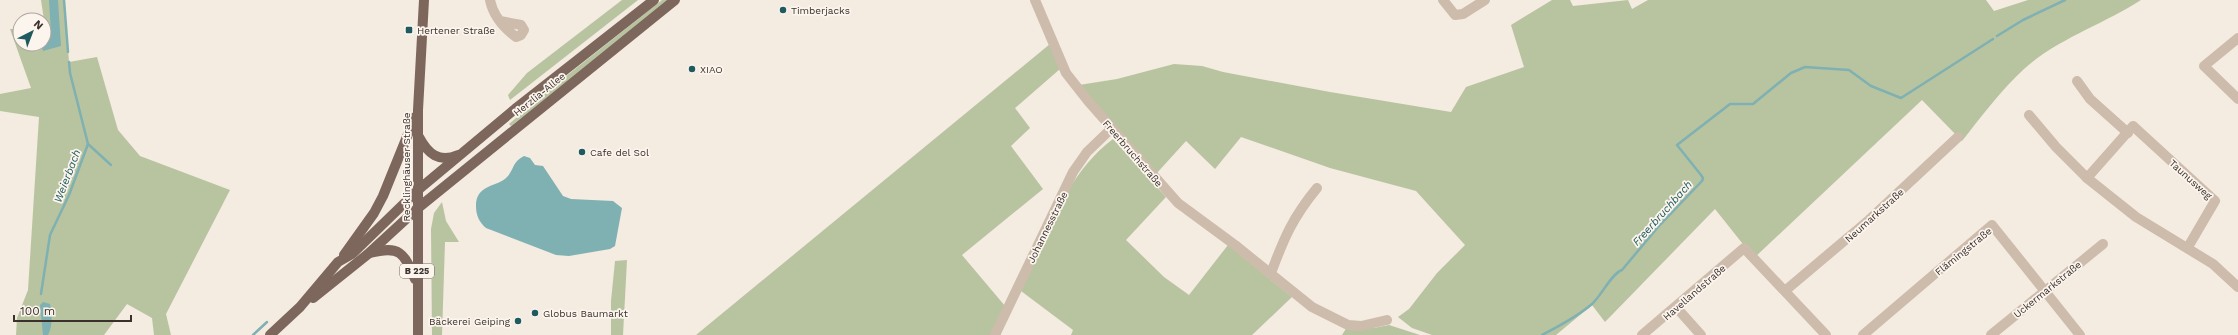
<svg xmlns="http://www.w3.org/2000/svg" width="2238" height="335" viewBox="0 0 2238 335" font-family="'Work Sans',sans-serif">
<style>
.green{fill:#b8c4a0}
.water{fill:#7fb0b2}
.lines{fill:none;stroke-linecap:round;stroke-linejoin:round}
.stream{stroke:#7fb0b2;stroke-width:2.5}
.minor{stroke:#cdbbac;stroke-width:10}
.major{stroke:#7d675c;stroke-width:10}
.poi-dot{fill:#1f5a5e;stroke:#fbf5ee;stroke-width:1.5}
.labels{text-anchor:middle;stroke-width:3.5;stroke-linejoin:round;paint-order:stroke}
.shield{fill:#fbf5ee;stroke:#756b66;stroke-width:1}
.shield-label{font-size:9px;font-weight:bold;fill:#3b302b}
.poi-label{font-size:10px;fill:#3b302b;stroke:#fbf5ee;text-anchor:start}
.street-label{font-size:10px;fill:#3b302b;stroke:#fbf5ee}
.water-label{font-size:11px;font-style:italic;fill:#1f5a5e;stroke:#fbf5ee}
</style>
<rect width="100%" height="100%" fill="#f4ebe1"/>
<g class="green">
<polygon points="41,0 64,0 69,62 97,57 118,130 140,156 230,190 166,314 171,335 154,335 152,318 127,304 104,335 16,335 17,318 28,290 39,117 0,111 0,94 31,88 10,29 20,29 20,44 44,44 44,20"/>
<polygon points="622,0 638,0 510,100 508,95 527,73"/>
<polygon points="662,0 669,0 511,126 509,124 560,81"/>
<path d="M1552,0H1570L1573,6L1628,0L1632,9L1648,0H1986L1994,11L2028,0H2141C2104,24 2057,39 2024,69C2001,90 1981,117 1962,141L1922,100L1754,258L1715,209L1605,322L1592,305L1556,335H1432L1412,328L1398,317L1409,309L1437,273L1465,245L1416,191L1330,168L1241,137L1215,169L1186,141L1156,174L1079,85L1117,79L1174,64L1202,66L1223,72L1330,92L1451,112L1466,87L1524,67L1511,25Z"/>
<polygon points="1050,44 1060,69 1015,108 1030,128 1011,146 1043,189 962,255 1005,306 991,335 696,335"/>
<path d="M1113,139L1166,197L1126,240L1164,277L1189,295L1228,245L1292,297L1252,335H1071L1073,330L1021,291C1045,238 1065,175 1113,139Z"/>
<polygon points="442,202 446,221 459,242 445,242 442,335 432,335 431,229 434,213"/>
<polygon points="627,260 623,335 611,335 611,301 615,261"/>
<polygon points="1389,325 1420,335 1342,335 1347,327 1374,328"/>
</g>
<g class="water">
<polygon points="49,0 58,0 61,46 43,51 41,44 44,44 44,36 51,34"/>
<path d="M524,156L530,158L535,165L543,166L563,196L571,199L613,201L622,208L615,246L610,249L569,256L556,255L486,228C479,222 476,215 476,206C476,184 498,187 507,177C514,170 512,162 524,156Z"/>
<path d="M43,302L50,304C52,315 53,325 48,335H43L40,305Z"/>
</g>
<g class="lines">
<g class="stream">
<polyline points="64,0 68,52"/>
<polyline points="1997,36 2023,20 2065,0"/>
<polyline points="88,144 111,165"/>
<polyline points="41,294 50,235 69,195 88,144 70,73 69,62"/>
<polyline points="253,335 267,322"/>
<path d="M1542,335C1559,326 1577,317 1592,304C1602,295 1611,274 1622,270L1658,227L1702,181L1703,178L1701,175L1677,145L1730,104H1753L1791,73L1805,67L1849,70L1871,86L1901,98L1993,39"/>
</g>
<g class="minor">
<path d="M490,0C493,15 504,28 516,37L521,35L524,30L521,25L500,21"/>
<polyline points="1035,0 1066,73 1088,101 1178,203 1235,245 1312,307 1348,325 1361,326 1387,320"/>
<polyline points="1443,0 1455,15 1463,14 1485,0"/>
<polyline points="2238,38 2204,66 2238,99"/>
<polyline points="2077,81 2090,99 2128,133"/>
<polyline points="2029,115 2056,147 2087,178"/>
<polyline points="2188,247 2215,201 2133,126 2087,178 2136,217 2213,264 2238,287"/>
<path d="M1271,273C1284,238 1293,217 1317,188"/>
<polyline points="1786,290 1869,220 1958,137"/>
<polyline points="1676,307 1701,335"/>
<polyline points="995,335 1073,172 1087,152 1112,128"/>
<polyline points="1642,335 1744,248 1826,335"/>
<polyline points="1863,335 1992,225 2080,335"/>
<polyline points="1991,335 2103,244"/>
</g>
<g class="major">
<path d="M419,137C428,154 439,163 458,155"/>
<path d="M370,253C400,245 404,253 415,279"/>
<polyline points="344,255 374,213 383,196 415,117"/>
<polyline points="313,298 368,254 418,208 675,0"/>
<polyline points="270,335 300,307 338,262 352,254 418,190 515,109 654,0"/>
<polyline points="418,335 418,110 424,0"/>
</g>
</g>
<g class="poi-dot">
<circle cx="783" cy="10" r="4"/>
<rect x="405" y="26" width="8" height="8" rx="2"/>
<circle cx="692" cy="69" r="4"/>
<circle cx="582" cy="152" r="4"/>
<circle cx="535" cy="313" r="4"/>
<circle cx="518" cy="321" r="4"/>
</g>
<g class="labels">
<rect class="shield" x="400" y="264" width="34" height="14" rx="3"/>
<g class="shield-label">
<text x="417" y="274">B 225</text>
</g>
<g class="poi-label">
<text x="791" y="14">Timberjacks</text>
<text x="417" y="34">Hertener Straße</text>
<text x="700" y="73">XIAO</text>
<text x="590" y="156">Cafe del Sol</text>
<text x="543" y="317">Globus Baumarkt</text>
<text x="510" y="325" text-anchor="end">Bäckerei Geiping</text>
</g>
<g class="street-label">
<text transform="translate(539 94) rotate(-39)" y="4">Herzlia-Allee</text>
<text transform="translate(1133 153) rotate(49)" y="4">Freerbruchstraße</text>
<text transform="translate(406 167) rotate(-90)" y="4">Recklinghäuser Straße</text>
<text transform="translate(2191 179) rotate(42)" y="4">Taunusweg</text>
<text transform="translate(1874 215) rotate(-42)" y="4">Neumarkstraße</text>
<text transform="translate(1047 227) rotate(-64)" y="4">Johannesstraße</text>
<text transform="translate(1963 251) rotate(-39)" y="4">Flämingstraße</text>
<text transform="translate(2047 289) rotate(-39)" y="4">Uckermarkstraße</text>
<text transform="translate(1694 292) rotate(-41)" y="4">Havellandstraße</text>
</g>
<g class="water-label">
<text transform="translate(67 176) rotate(-69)" y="4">Weierbach</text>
<text transform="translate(1662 213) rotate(-48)" y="4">Freerbruchbach</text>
</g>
</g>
<g transform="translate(32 32) rotate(42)"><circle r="19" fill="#fbf5ee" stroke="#aea6a0"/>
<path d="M0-3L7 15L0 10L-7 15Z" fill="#1f5a5e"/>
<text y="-6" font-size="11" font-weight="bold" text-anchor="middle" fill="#3b302b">N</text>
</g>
<path d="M14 315v6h117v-6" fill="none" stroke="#3b302b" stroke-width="2"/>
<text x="20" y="315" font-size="12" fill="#3b302b" stroke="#fbf5ee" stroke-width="3" paint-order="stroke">100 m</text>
</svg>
